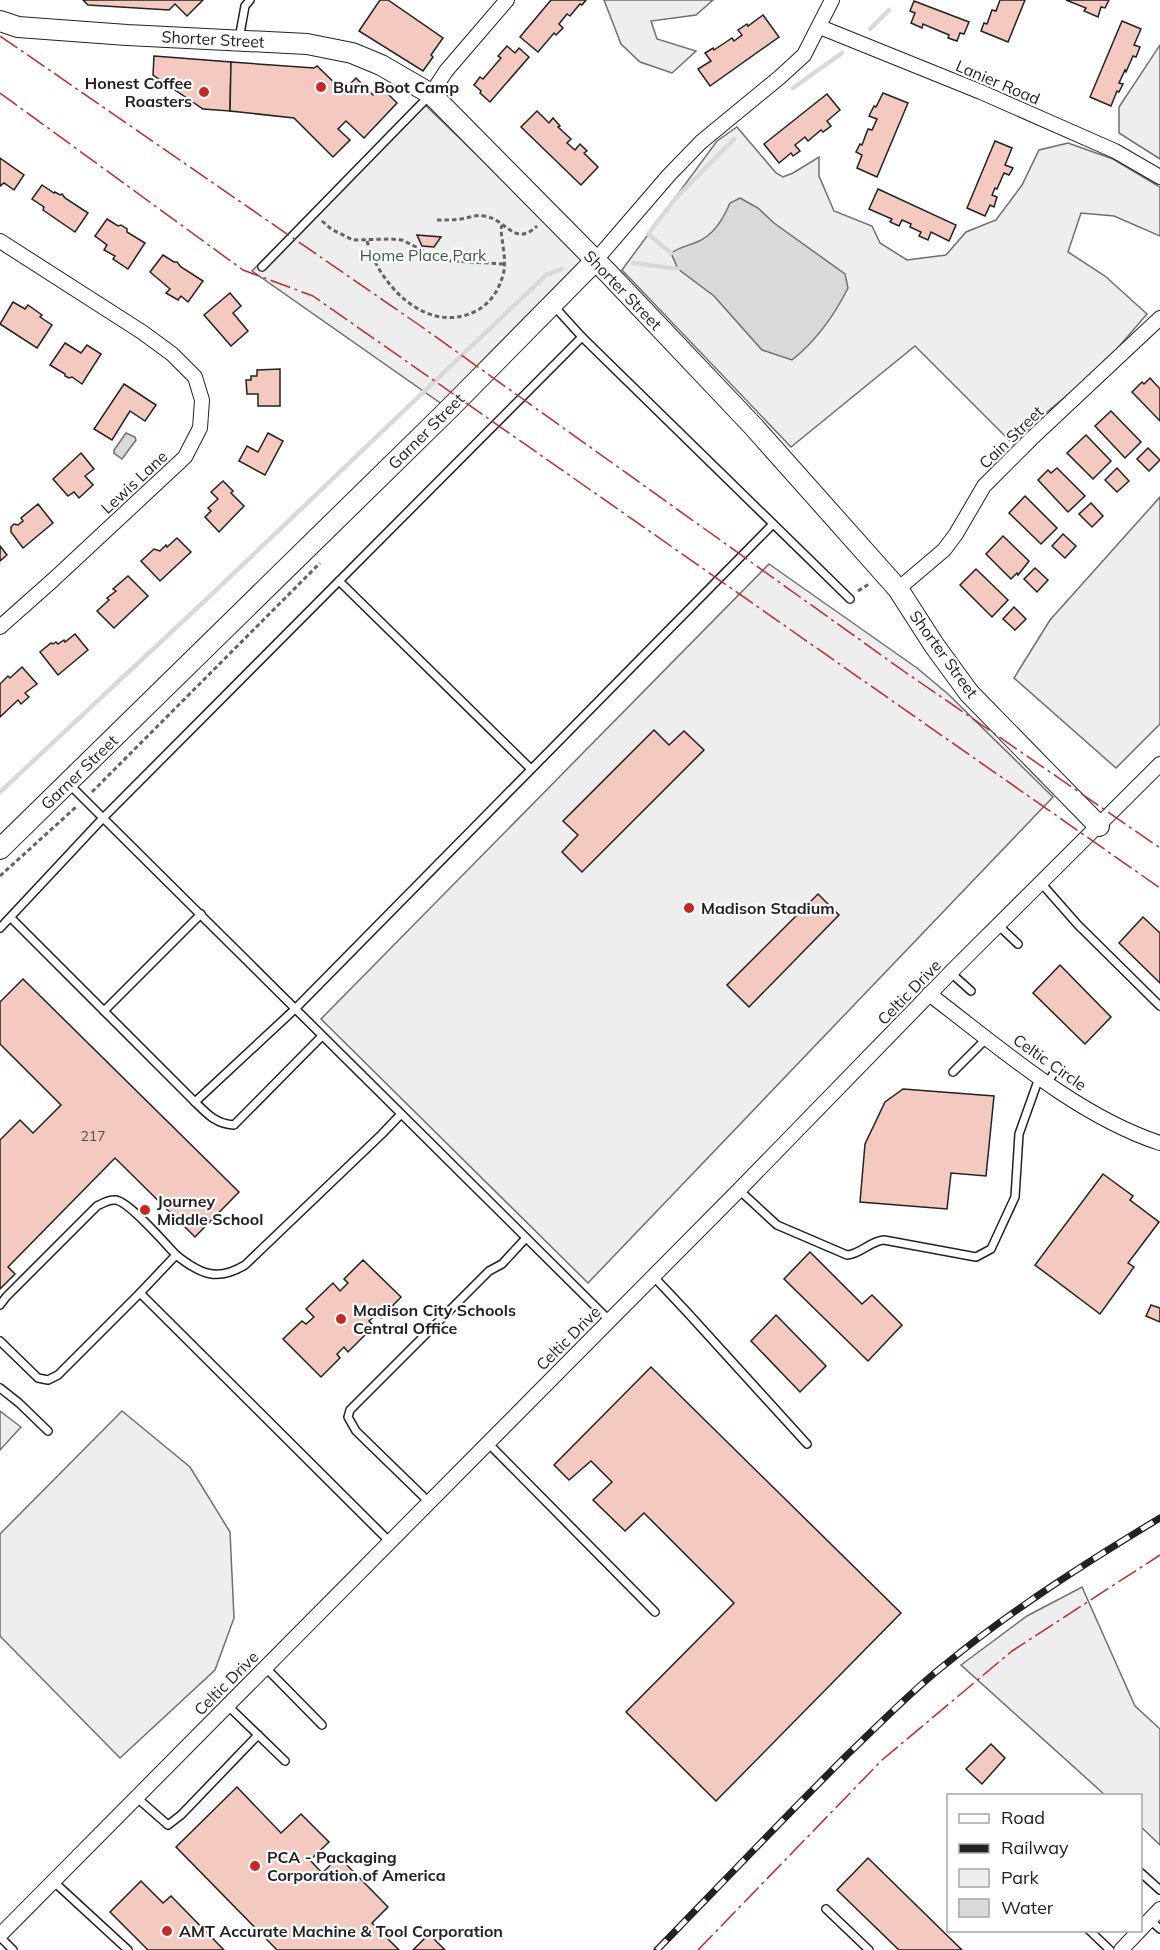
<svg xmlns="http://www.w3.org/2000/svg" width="1160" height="1950" viewBox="0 0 1160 1950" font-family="Mulish,sans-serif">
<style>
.green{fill:#eee;stroke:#6f6f6f;stroke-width:1.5}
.water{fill:#d9d9d9;stroke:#6f6f6f;stroke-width:1.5}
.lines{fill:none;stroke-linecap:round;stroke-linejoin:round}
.stream{stroke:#d9d9d9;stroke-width:4.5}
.building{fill:#f3c9c0;stroke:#222;stroke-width:1.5}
.lane-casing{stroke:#222;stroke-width:10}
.street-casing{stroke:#222;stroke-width:16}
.secondary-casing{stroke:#222;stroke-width:22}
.path{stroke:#646464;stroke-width:3;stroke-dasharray:4.5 3;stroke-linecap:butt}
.lane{stroke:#fff;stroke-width:7}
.street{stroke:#fff;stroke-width:14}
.secondary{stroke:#fff;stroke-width:20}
.rail-casing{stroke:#222;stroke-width:7}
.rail{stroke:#fff;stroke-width:4.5;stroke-dasharray:14;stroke-linecap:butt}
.power{stroke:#c62828;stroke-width:1.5;stroke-dasharray:21 4.5 3 4.5;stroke-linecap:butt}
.poi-dot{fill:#c62828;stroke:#fff;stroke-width:2}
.labels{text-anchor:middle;stroke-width:4.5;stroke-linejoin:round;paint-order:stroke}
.number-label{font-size:14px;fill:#564c4a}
.street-label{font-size:16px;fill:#222;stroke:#fff}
.poi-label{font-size:16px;font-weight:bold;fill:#222;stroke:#fff;text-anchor:start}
.park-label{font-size:16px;fill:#2f5e38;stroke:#fff}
</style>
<rect width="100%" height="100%" fill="#fff"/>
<g class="green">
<polygon points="604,0 713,0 696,15 651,21 657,39 696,51 672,73 640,62 621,44"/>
<polygon points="1160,45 1160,159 1119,133 1119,107"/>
<polygon points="421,101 583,257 589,268 449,409 252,271"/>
<polygon points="737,127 776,173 783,177 793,173 819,157 819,176 834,211 872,226 880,243 907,260 946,255 966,232 996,220 1022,185 1039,150 1068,143 1113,159 1160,187 1160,236 1114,216 1081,213 1068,252 1105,276 1147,314 1103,365 1034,423 1013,444 915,346 791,447 622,270 717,141"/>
<polygon points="1160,497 1160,724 1116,768 1014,678 1050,620"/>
<polygon points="769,564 917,668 948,694 1053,797 588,1283 321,1019"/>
<polygon points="0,1411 21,1427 0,1450"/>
<polygon points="122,1411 190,1467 230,1532 234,1618 215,1670 120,1758 0,1636 0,1534"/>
<polygon points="1082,1587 1135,1706 1160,1729 1160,1845 1141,1827 1140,1796 1105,1795 961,1665 1027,1616"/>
</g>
<g class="water">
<path d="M740,198L758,208L774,223L845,274L848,288C834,316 817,340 792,360L762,350L714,296L678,269L671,253C680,247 687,246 697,242C714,235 723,219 730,203Z"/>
<polygon points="126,433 135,437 136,440 122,459 114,453 114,450"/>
</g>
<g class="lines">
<g class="stream">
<polyline points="870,29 889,10"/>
<polyline points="793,88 842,53"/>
<polyline points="671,253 648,234 675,199 734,139"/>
<polyline points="633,263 678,269"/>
<polyline points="0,792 211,595 546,275 562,269"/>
</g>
</g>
<g class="building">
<polygon points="83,0 203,0 187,16 175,4 169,10 88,5"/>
<polygon points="380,0 388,0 443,38 431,55 433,57 423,71 359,31"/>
<polygon points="551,0 586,0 582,5 580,4 570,16 567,14 559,24 563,28 556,35 554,33 538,52 520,37"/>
<polygon points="1000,0 1025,0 1008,42 981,31 984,23 987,24 992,10 996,11"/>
<polygon points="1066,0 1109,0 1105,8 1101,7 1098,17 1084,11 1086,8"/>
<polygon points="914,1 969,22 964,34 960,33 957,41 948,38 949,35 923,24 922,28 911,23 915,13 910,11"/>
<polygon points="763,15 779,37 710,86 698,69 711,61 705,53 713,48 714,50 732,38 734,41 742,35 738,30 747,24 748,26"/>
<polygon points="1122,21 1141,29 1134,45 1140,47 1136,57 1133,56 1126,72 1125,70 1119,83 1123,84 1119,92 1117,91 1111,106 1090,97"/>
<polygon points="507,46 515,53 519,48 529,57 490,102 480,93 481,91 474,85 480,77 483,79 501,58 498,56"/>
<polygon points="154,56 231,62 230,111 203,109 153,75"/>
<polygon points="231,62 314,68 317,66 343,91 356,78 373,95 381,87 397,103 364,138 346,121 338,129 350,140 333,157 294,118 230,111"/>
<polygon points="883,93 908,103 877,177 857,168 862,155 856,152 860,144 862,145 868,129 872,130 877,119 869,116 874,106 876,107"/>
<polygon points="827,94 840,110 827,121 831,126 823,132 821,130 808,141 805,137 795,145 800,151 793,156 791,153 779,163 764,144"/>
<polygon points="537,111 549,123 553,118 560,126 558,127 571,139 567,143 575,150 580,144 587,151 584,153 598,167 581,185 521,127"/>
<polygon points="995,141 1012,148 1005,165 1013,168 1009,175 1004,173 997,189 995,188 992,195 997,197 994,207 990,205 985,216 967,208"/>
<polygon points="0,158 24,175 14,190 4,183 0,186"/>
<polygon points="42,185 54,193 55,192 60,195 62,194 65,198 88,213 75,232 43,210 44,207 32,199"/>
<polygon points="878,189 956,225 949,241 931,232 928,240 919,236 921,232 910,227 911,224 902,220 899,226 890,222 892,219 869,209"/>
<polygon points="107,219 118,226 121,225 127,229 127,232 145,243 128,269 113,259 115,256 104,250 107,245 95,236"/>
<polygon points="417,235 441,237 434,247 422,246"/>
<polygon points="163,255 174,262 177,262 181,267 203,281 188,302 181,296 178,300 166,293 170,289 150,272"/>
<polygon points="230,293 241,306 233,313 248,331 231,346 204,315"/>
<polygon points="13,302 25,309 28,305 42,315 40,317 52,325 37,348 0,324"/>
<polygon points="65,343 81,353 87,345 101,354 82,384 72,377 69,378 65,376 65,374 50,365"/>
<polygon points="280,369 280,406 258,406 258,394 247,394 246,380 251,380 251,376 257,376 257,370"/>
<polygon points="1150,378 1160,389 1160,421 1132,392 1142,382 1144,384"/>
<polygon points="124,384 156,405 145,421 130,411 112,440 94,429"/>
<polygon points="1111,411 1141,442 1125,458 1095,426"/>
<polygon points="268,433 283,441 265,475 239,461 247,446 258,452"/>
<polygon points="1086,435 1111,461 1093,479 1067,453"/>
<polygon points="1148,448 1160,460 1149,471 1137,459"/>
<polygon points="81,453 94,469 85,476 93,485 79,498 74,492 68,496 53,479"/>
<polygon points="1057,468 1085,496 1068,512 1038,480 1048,470 1051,473"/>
<polygon points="1117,468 1129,481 1117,492 1105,480"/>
<polygon points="223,481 233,491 231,493 244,506 219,532 205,517 211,511 208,508 218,499 211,492"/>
<polygon points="1025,496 1057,528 1041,544 1009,513"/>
<polygon points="1091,503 1103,516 1092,527 1079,514"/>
<polygon points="38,504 53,523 23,548 11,532 11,527 14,524 18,525 23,521 21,518"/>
<polygon points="1063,534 1076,546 1065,558 1052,546"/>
<polygon points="1003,536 1029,561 1018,575 1017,573 1011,579 986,554"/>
<polygon points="177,538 191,552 160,581 141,561 154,549 160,551 166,545 167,547"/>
<polygon points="0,546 7,555 0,561"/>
<polygon points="1035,568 1048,580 1037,592 1024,579"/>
<polygon points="976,569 1008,600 992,617 960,585"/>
<polygon points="128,576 148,596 114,628 97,611 109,600 107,598 116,591 113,589"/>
<polygon points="1014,607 1026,619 1015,630 1003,619"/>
<polygon points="75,634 88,650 58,675 40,652 51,643 53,644 56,642 58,644 64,640 65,642"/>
<polygon points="22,667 37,684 25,693 29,697 21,704 18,700 0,717 0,684 8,676 10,678"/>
<polygon points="654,730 669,745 684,731 704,750 582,872 562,852 578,835 563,821"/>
<polygon points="818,894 839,915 749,1007 727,985"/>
<polygon points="1143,917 1160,933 1160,983 1119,943"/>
<polygon points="1060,965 1111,1017 1085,1044 1033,993"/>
<polygon points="23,979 239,1192 195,1237 115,1158 8,1267 15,1274 0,1289 0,1140 20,1120 33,1133 61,1105 0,1044 0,1002"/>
<polygon points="903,1089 994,1096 986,1176 951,1173 947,1209 860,1202 865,1144 885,1102"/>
<polygon points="1103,1174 1133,1196 1130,1200 1159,1222 1128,1263 1134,1267 1100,1314 1035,1265"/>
<polygon points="810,1252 862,1304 872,1295 902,1325 868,1361 784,1279"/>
<polygon points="363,1260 401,1297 381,1318 377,1314 369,1321 374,1326 348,1352 344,1347 337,1354 340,1358 321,1377 283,1339 302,1321 306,1324 314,1317 306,1309 333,1283 340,1291 348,1283 344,1279"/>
<polygon points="1151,1305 1160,1308 1160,1322 1146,1316"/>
<polygon points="776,1315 826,1366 800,1392 751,1341"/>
<polygon points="651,1367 901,1613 716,1801 626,1712 734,1603 644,1513 625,1531 593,1500 612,1482 591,1461 569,1480 554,1465"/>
<polygon points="991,1744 1005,1758 982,1784 966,1769"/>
<polygon points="237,1787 281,1833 301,1814 329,1842 310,1860 322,1873 339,1857 388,1907 372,1923 399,1950 277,1950 176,1847"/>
<polygon points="868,1858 962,1950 899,1950 837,1890"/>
<polygon points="141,1881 163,1903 171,1896 224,1950 148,1950 110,1912"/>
<polygon points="429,1934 445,1950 413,1950"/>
</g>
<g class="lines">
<defs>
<g id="lane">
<polyline points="239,39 245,6 250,0"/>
<polyline points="262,267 429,96"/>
<polyline points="553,305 582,337"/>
<polyline points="339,581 531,769"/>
<polyline points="1041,883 1078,925 1160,1006"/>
<path d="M11,918L195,1102C207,1114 216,1124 234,1125L322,1036"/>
<polyline points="998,925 1018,944"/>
<polyline points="0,928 103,818 70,785"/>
<polyline points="951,973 971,991"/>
<polyline points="104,1011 201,914"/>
<polyline points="953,1072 987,1038"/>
<polyline points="1047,1084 1058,1066"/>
<polyline points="195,1102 295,1009 773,524"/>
<path d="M739,1190L777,1225L847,1255C861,1254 870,1241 884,1240L976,1257L991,1249L1015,1197L1019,1134L1039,1078"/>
<path d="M176,1255C200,1274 217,1282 245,1265L382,1134L401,1114"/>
<polyline points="653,1276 686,1311 807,1444"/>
<polyline points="140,1293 390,1542"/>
<path d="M0,1305L6,1297L97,1206C103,1203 109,1199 116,1200C129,1202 165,1243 176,1255L140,1293L58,1375L48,1380L38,1378L0,1341"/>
<polyline points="609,1320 103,818 582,337 850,599"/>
<polyline points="0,1388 19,1403 48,1431"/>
<polyline points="488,1443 655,1612"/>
<polyline points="429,1502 356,1431 348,1417 350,1410 489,1271 502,1264 526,1238"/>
<polyline points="265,1667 322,1725"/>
<polyline points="227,1705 285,1761"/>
<polyline points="136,1797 168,1825 181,1815 258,1735"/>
<polyline points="1140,1872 1160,1890"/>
<polyline points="53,1881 128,1950"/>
<polyline points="826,1909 869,1950"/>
<polyline points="1150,1920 1160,1929"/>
<polyline points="1089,1930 1110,1950"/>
<polyline points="0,1937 13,1950"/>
</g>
<g id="street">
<polyline points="820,27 981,92 1115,151 1160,177"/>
<polyline points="431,94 446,71 507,0"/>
<polyline points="0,241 142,332 172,354 195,377 202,400 200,428 185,457 53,580 0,627"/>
<polyline points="595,261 669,175 701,142 780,77 804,55 832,0"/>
<polyline points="898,589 944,550 956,534 984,486 1031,439 1160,318"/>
<path d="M929,994C999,1047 1077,1116 1160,1143"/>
<polyline points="1140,1930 1160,1909"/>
<polyline points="0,1935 739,1190 956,967 1160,764"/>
<polyline points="1121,1950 1140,1930"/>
</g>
<g id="secondary">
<polyline points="0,21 18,27 127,35 307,44 352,53 381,65 431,94 608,273 753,426 898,589 934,645 969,693 1099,826"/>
<polyline points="0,849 449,409 595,261"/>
</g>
</defs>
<use href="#lane" class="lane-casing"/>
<use href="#street" class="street-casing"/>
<use href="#secondary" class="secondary-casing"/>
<g class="path">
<path d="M437,220C445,220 453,220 461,219C469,218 476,214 484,216C507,219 514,248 537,226"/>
<polyline points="322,221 331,229 353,240 390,239 402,240 440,259 451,261 505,264"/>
<path d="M367,241C379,285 427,336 476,311C490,304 499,290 503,275C507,261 502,244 501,229L502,225"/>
<polyline points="858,591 869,584"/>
<polyline points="92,792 320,563"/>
<polyline points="0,876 76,807"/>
</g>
<use href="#lane" class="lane"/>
<use href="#street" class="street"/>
<use href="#secondary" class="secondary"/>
<defs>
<path id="rail" d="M657,1950C720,1885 783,1819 847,1755C880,1724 911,1691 947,1663C1013,1609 1087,1562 1160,1518"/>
</defs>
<use href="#rail" class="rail-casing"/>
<use href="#rail" class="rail"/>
<g class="power">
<polyline points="0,36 422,327 905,672 1160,848"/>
<polyline points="0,93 243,270 313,296 1160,888"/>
<polyline points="698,1950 882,1760 1012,1651 1160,1555"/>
</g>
</g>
<g class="poi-dot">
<circle cx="321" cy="87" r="6"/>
<circle cx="204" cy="92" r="6"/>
<circle cx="689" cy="908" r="6"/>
<circle cx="145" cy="1210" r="6"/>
<circle cx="341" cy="1319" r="6"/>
<circle cx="255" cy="1866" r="6"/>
<circle cx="167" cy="1931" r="6"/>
</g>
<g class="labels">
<g class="number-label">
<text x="93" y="1141">217</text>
</g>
<g class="street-label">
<text transform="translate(213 39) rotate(3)" y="6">Shorter Street</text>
<text transform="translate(998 82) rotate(23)" y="6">Lanier Road</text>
<text transform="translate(623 290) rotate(46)" y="6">Shorter Street</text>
<text transform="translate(426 431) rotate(-45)" y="6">Garner Street</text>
<text transform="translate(1011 437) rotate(-44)" y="6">Cain Street</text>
<text transform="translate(134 482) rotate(-43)" y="6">Lewis Lane</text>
<text transform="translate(944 654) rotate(54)" y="6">Shorter Street</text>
<text transform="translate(79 772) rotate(-44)" y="6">Garner Street</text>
<text transform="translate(909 992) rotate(-46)" y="6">Celtic Drive</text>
<text transform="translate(1050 1062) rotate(35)" y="6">Celtic Circle</text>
<text transform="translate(568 1338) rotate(-45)" y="6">Celtic Drive</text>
<text transform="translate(226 1683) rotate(-45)" y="6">Celtic Drive</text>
</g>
<g class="poi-label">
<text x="192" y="89" text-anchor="end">Honest Coffee<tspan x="192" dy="18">Roasters</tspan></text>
<text x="333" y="93">Burn Boot Camp</text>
<text x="701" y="914">Madison Stadium</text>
<text x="157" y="1207">Journey<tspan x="157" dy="18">Middle School</tspan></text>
<text x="353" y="1316">Madison City Schools<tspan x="353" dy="18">Central Office</tspan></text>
<text x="267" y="1863">PCA - Packaging<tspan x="267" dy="18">Corporation of America</tspan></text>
<text x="179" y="1937">AMT Accurate Machine &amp; Tool Corporation</text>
</g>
<g class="park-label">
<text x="423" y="261">Home Place Park</text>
</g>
</g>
<rect x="947" y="1794" width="195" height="138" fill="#ffffff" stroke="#a7a7a7" stroke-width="1.5"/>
<rect x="959" y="1814" width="30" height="9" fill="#ffffff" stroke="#a7a7a7" stroke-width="1.5"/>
<text x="1001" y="1824" font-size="18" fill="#222222">Road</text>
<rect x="959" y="1844" width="30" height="9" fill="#222222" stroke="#a7a7a7" stroke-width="1.5"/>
<text x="1001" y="1854" font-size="18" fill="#222222">Railway</text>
<rect x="959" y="1869" width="30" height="18" fill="#eeeeee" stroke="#a7a7a7" stroke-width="1.5"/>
<text x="1001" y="1884" font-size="18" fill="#222222">Park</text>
<rect x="959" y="1899" width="30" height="18" fill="#d9d9d9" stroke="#a7a7a7" stroke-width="1.5"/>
<text x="1001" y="1914" font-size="18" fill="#222222">Water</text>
</svg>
